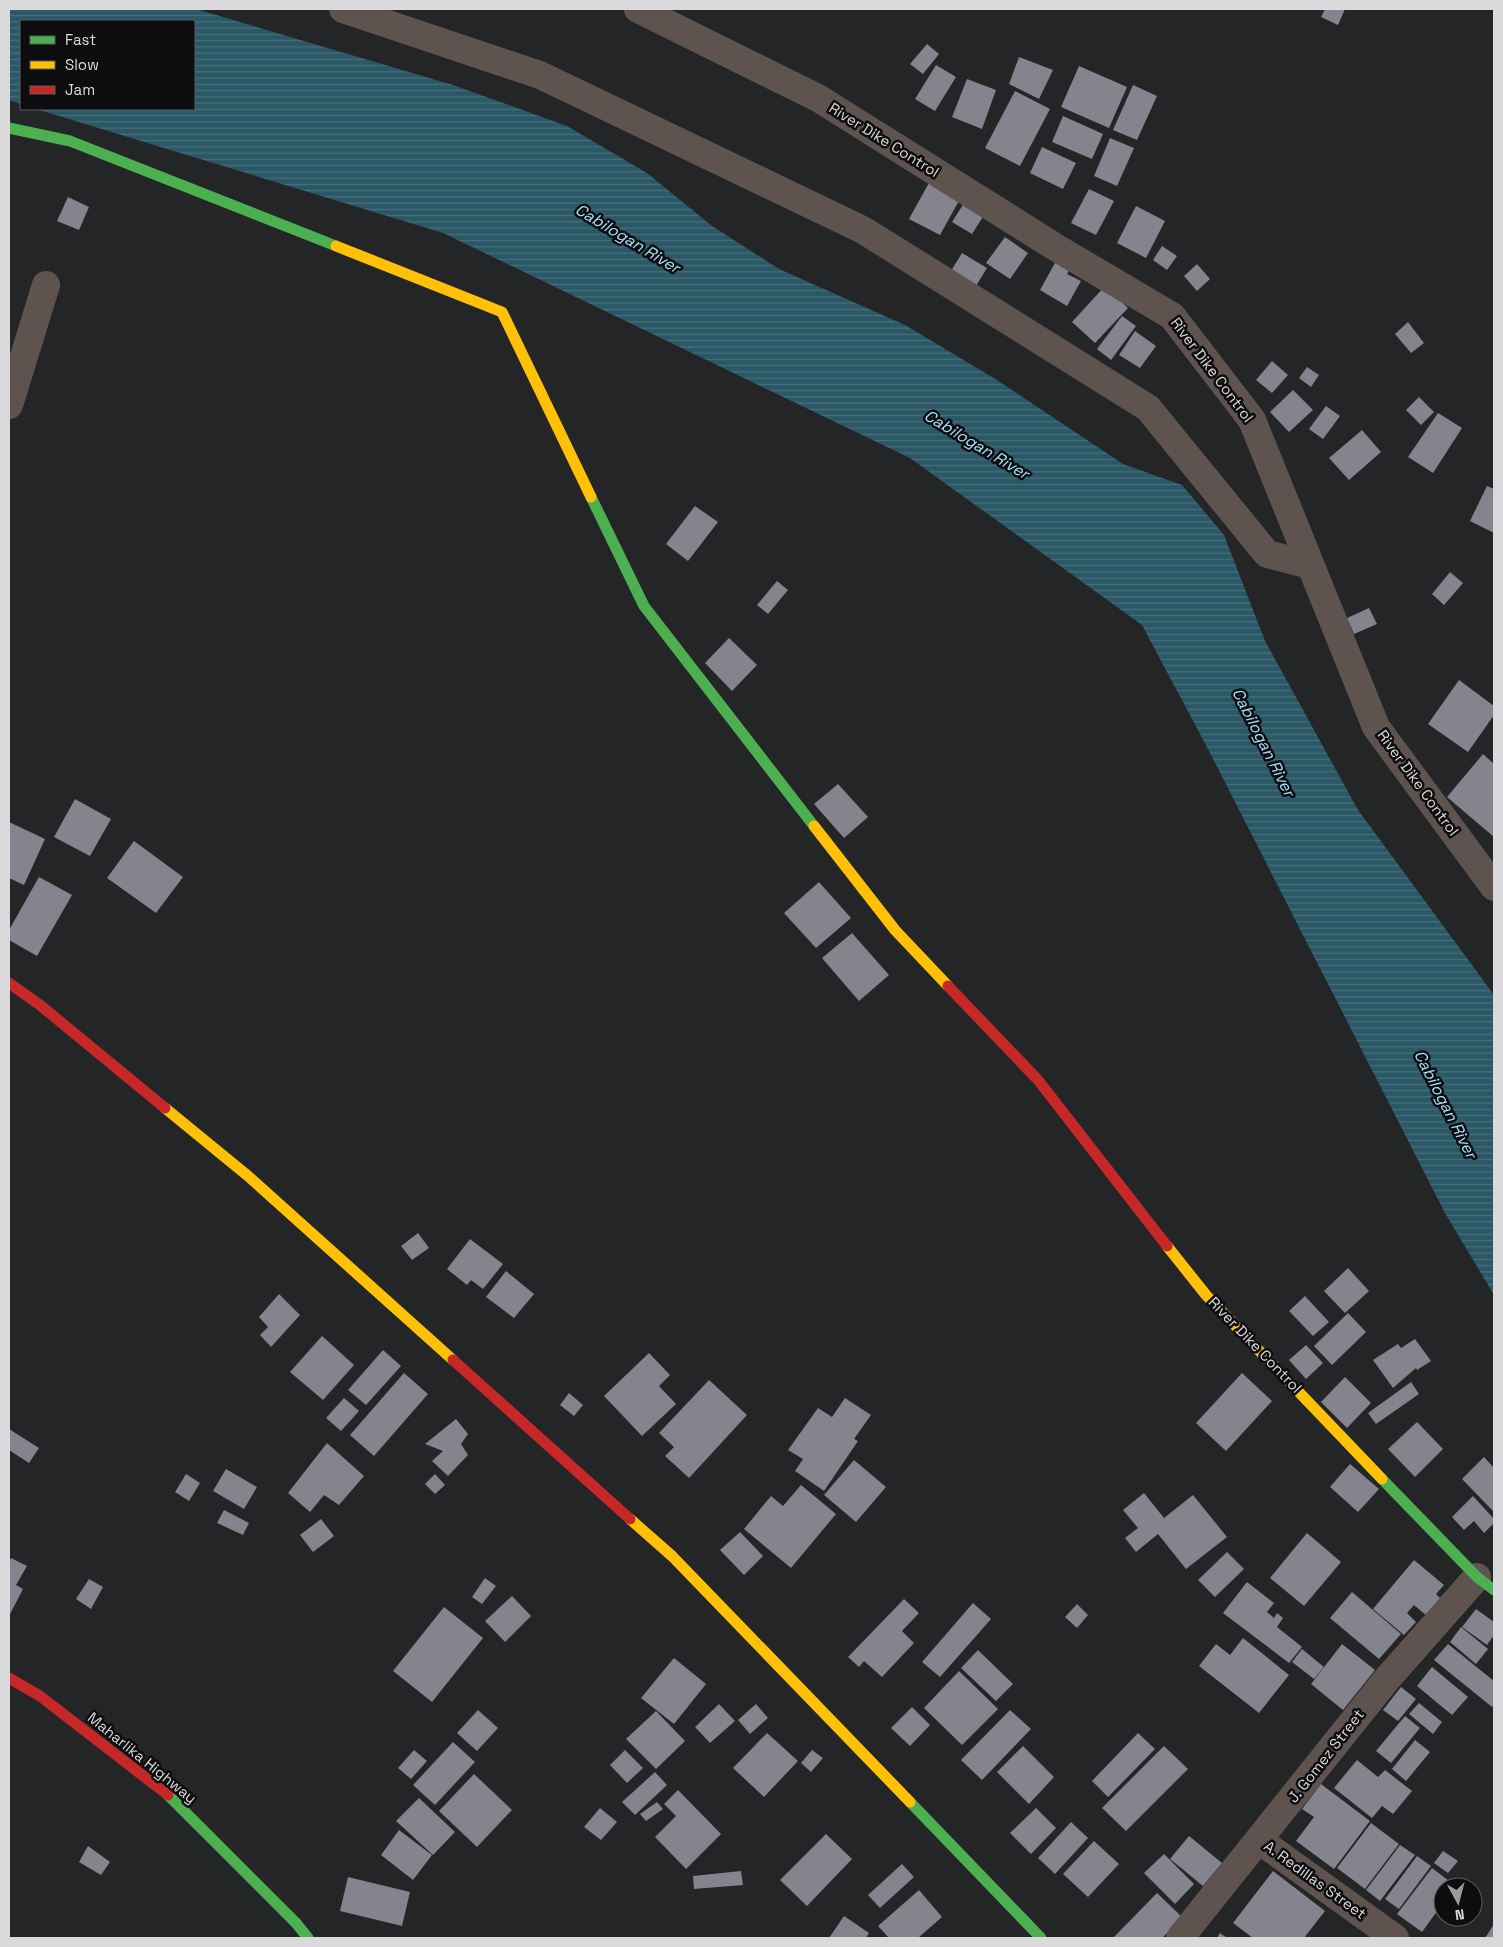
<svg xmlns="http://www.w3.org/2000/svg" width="1503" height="1947" viewBox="0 0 1503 1947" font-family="'Space Grotesk',sans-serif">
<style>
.water{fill:url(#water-rules)}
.building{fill:#83848d}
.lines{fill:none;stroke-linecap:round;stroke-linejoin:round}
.street{stroke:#5f5350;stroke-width:28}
.fast{stroke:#4caf50;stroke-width:11}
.slow{stroke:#ffc107;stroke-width:11}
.jam{stroke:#c62828;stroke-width:11}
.labels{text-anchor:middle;stroke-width:5;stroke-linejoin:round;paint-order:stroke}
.street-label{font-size:15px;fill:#dadadc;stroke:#0d0d0f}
.water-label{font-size:16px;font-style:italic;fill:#a4e3f8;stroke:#0d0d0f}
</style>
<defs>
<pattern id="water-rules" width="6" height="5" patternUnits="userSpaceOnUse" patternTransform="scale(1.25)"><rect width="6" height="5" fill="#2b5866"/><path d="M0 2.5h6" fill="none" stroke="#496f7b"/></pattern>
</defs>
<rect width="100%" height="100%" fill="#242526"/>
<polygon class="water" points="9,9 196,9 453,85 567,126 647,173 712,226 779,269 905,325 997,380 1123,464 1182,485 1224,535 1265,641 1358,810 1494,995 1494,1295 1445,1213 1209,751 1142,625 910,458 443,233 36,109 194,109 194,21 21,21 21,104 9,100"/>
<g class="building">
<polygon points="1325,9 1345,9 1338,25 1321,17"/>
<polygon points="927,44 939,54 923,74 910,64"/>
<polygon points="1019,57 1053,70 1039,99 1009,84"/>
<polygon points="936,65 956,77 935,111 915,99"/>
<polygon points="1079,66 1127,87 1109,128 1061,107"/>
<polygon points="967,79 996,90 982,129 952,117"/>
<polygon points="1133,85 1157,96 1137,140 1113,130"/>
<polygon points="1015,91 1050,109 1020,166 985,148"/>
<polygon points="1063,116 1103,134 1092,159 1052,142"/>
<polygon points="1110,138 1134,148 1117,186 1094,176"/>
<polygon points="1042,147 1076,163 1063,189 1030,173"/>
<polygon points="930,181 961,197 940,235 909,219"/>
<polygon points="1089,189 1114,201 1096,235 1071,223"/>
<polygon points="68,197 89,207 79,230 57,221"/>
<polygon points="966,200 986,212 972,234 952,222"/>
<polygon points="1136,206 1165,221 1146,258 1117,243"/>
<polygon points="1005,237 1028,253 1010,279 986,263"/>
<polygon points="1162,246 1177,256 1167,270 1153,260"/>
<polygon points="962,253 987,268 976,286 951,271"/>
<polygon points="1060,254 1074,261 1067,274 1081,281 1067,306 1040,290"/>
<polygon points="1197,264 1210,279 1197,291 1184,276"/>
<polygon points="1105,286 1128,308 1095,343 1072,322"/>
<polygon points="1122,316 1136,326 1111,360 1097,349"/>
<polygon points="1408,322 1424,343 1411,353 1395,334"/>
<polygon points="1135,331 1156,346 1140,368 1119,355"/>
<polygon points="1272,361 1288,375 1272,393 1256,380"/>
<polygon points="1307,367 1319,375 1311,387 1299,378"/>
<polygon points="1293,390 1313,410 1289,432 1270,412"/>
<polygon points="1419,397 1434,412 1421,425 1406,410"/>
<polygon points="1326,406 1340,416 1323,439 1309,429"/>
<polygon points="1438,413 1462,428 1433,473 1408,457"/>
<polygon points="1362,430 1381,452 1349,480 1329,458"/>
<polygon points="1487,486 1494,489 1494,533 1470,521"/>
<polygon points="695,506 718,522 688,561 666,544"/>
<polygon points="1450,572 1463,583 1444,605 1432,594"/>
<polygon points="777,581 788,590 768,614 757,605"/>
<polygon points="1369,608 1377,624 1354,634 1347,618"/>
<polygon points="729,638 757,665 732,691 705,663"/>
<polygon points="1459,680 1494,706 1494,715 1468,752 1428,724"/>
<polygon points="1483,754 1494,764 1494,837 1447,797"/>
<polygon points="838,784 868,817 844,838 814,804"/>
<polygon points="75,799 111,819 90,856 54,837"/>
<polygon points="9,822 45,839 24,885 9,878"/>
<polygon points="134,841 183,877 156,913 107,878"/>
<polygon points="39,877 72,895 37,956 9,940 9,930"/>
<polygon points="819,882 851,918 816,948 784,913"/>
<polygon points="852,933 889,975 859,1001 822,958"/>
<polygon points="418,1233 429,1248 412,1260 401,1246"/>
<polygon points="470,1239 503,1264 483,1289 471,1280 467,1285 447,1269"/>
<polygon points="1348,1268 1369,1291 1345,1313 1324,1291"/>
<polygon points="506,1271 534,1294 514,1318 486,1297"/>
<polygon points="279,1294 300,1315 271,1347 260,1335 268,1327 259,1317"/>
<polygon points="1305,1296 1329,1322 1313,1336 1289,1311"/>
<polygon points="1348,1313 1366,1332 1332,1365 1314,1346"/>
<polygon points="322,1336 354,1365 323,1400 290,1372"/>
<polygon points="1415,1339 1431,1361 1417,1370 1416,1368 1393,1388 1373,1360 1398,1344 1401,1348"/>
<polygon points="1306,1345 1323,1363 1306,1379 1289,1360"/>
<polygon points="383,1350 401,1366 366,1405 348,1390"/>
<polygon points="649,1353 670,1375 659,1386 676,1404 642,1436 604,1396"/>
<polygon points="404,1373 428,1394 374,1456 350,1435"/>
<polygon points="1242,1373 1272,1401 1226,1451 1196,1423"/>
<polygon points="1345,1377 1371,1403 1347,1428 1321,1402"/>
<polygon points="709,1380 747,1415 689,1478 665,1456 674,1447 659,1433"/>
<polygon points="1411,1382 1419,1394 1376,1424 1368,1413"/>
<polygon points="569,1393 583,1405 574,1416 560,1405"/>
<polygon points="344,1398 359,1411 341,1431 326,1418"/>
<polygon points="845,1398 871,1415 854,1439 858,1441 824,1491 795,1471 803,1459 788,1450 818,1408 832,1417"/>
<polygon points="456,1419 468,1434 461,1444 468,1455 448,1476 432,1461 443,1451 425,1444"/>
<polygon points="1417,1422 1443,1449 1415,1477 1388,1449"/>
<polygon points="9,1429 39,1448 29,1463 9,1450"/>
<polygon points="327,1443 364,1476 339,1505 324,1495 310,1512 288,1493"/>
<polygon points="1484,1457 1494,1468 1494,1512 1462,1479"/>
<polygon points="854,1460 886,1487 856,1522 824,1495"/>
<polygon points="1350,1464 1379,1489 1358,1512 1330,1487"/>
<polygon points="226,1469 257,1487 244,1509 213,1491"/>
<polygon points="186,1474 200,1483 189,1501 175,1492"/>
<polygon points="435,1474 445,1485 435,1494 425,1484"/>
<polygon points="801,1485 836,1514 791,1568 744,1529 771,1496 783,1506"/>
<polygon points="1144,1493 1164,1518 1193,1495 1227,1537 1186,1569 1158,1534 1136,1552 1125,1538 1138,1528 1123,1510"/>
<polygon points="1473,1496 1494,1519 1494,1523 1484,1533 1474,1521 1464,1530 1452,1517"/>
<polygon points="224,1510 249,1523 243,1535 217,1523"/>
<polygon points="321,1519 334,1536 313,1552 300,1535"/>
<polygon points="740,1532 763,1556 744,1575 720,1550"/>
<polygon points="1307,1533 1341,1562 1304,1606 1270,1578"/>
<polygon points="1227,1552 1244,1569 1215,1597 1198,1580"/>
<polygon points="11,1558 27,1566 16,1585 23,1589 9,1616 9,1563"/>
<polygon points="1414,1560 1444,1585 1436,1594 1441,1599 1427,1616 1414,1605 1407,1613 1416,1622 1404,1635 1373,1609"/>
<polygon points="485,1578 496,1586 482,1604 472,1597"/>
<polygon points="89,1579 103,1587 91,1609 76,1599"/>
<polygon points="1247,1582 1274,1603 1267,1612 1274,1618 1277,1613 1283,1618 1277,1627 1302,1647 1289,1663 1223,1613"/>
<polygon points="1352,1592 1401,1634 1379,1659 1330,1618"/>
<polygon points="512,1596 531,1616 505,1642 485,1621"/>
<polygon points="904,1599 919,1613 902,1631 914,1643 882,1677 864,1661 859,1667 848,1657"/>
<polygon points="973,1603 991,1619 940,1677 922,1662"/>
<polygon points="1077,1604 1088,1615 1077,1628 1065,1617"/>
<polygon points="444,1607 483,1638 432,1702 393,1671"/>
<polygon points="1476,1609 1494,1622 1494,1635 1487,1645 1462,1627"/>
<polygon points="1461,1627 1488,1649 1476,1664 1450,1642"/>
<polygon points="1243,1638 1289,1675 1259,1713 1199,1666 1216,1644 1230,1655"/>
<polygon points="1342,1644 1375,1670 1343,1710 1311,1684"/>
<polygon points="1448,1644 1494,1681 1494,1704 1492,1707 1434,1660"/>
<polygon points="1302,1649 1324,1667 1314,1679 1292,1662"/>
<polygon points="978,1650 1013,1684 996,1701 961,1668"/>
<polygon points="674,1658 706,1684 674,1724 641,1698"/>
<polygon points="1432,1667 1468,1697 1452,1715 1417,1686"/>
<polygon points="959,1671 998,1709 962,1745 924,1708"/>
<polygon points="1401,1687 1416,1699 1398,1721 1383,1710"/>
<polygon points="1419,1703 1442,1722 1433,1734 1409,1714"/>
<polygon points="719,1704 735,1721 710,1743 695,1727"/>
<polygon points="756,1704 768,1718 750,1734 738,1720"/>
<polygon points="912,1707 930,1725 910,1746 891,1728"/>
<polygon points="478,1710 498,1728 477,1751 457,1733"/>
<polygon points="1010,1710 1031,1729 982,1780 961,1760"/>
<polygon points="656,1711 685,1741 656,1769 626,1739"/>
<polygon points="1405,1716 1420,1728 1391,1763 1376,1751"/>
<polygon points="767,1733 798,1761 764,1797 733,1768"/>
<polygon points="1138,1733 1155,1749 1108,1797 1092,1781"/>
<polygon points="1415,1740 1430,1752 1406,1781 1392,1769"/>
<polygon points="453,1742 475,1762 435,1805 413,1785"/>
<polygon points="1023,1746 1054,1777 1029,1804 997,1772"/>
<polygon points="1164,1746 1188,1769 1126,1831 1102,1808"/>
<polygon points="414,1750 427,1761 411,1779 398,1768"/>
<polygon points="625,1750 643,1768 627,1783 610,1765"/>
<polygon points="812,1750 823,1758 811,1772 801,1763"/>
<polygon points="1357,1760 1378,1777 1385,1770 1412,1791 1393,1814 1382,1806 1372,1818 1334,1788"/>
<polygon points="655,1772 667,1785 635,1815 622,1802"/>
<polygon points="474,1774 512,1810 477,1847 439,1811"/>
<polygon points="1321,1784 1370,1821 1334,1869 1296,1841 1314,1817 1302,1809"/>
<polygon points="678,1790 721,1834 686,1869 655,1837 676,1816 664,1804"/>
<polygon points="419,1798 455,1832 433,1855 396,1821"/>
<polygon points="657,1802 663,1809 646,1821 640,1814"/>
<polygon points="600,1808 617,1822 601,1840 584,1827"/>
<polygon points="1036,1808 1056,1828 1031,1854 1010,1833"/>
<polygon points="1071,1822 1088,1838 1055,1874 1038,1858"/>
<polygon points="1371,1823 1399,1844 1365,1889 1337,1868"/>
<polygon points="399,1830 432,1855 413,1880 381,1855"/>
<polygon points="826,1834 852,1859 807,1906 780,1880"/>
<polygon points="1189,1836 1222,1863 1203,1886 1170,1859"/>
<polygon points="1094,1841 1119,1864 1088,1897 1063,1874"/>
<polygon points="1400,1845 1415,1855 1380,1901 1366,1890"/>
<polygon points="88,1846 110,1862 101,1875 79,1862"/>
<polygon points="1443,1851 1458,1861 1448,1873 1434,1863"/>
<polygon points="1164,1854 1194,1884 1175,1904 1144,1873"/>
<polygon points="1417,1856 1431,1866 1399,1909 1385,1899"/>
<polygon points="902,1864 914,1877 880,1908 868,1895"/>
<polygon points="1432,1868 1457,1887 1443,1887 1443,1903 1422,1932 1397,1914"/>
<polygon points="741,1871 743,1885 694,1889 693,1876"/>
<polygon points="1273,1871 1325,1911 1304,1938 1253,1938 1233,1923"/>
<polygon points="348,1877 410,1892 402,1926 340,1911"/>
<polygon points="919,1890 942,1917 918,1938 889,1938 878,1926"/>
<polygon points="1157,1893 1183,1918 1162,1938 1113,1938"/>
<polygon points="844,1916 869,1933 866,1938 829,1938"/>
<polygon points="1494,1924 1494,1938 1485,1938"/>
<polygon points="1220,1933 1227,1938 1217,1938"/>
</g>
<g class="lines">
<g class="street">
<polyline points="343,9 540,75 863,230 1148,408 1267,554 1310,565"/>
<polyline points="638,9 818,98 1060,250 1172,316 1252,420 1376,727 1494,887"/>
<polyline points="9,405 46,285"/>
<polyline points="1259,1840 1395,1938"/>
<polyline points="1180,1938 1387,1679 1477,1577"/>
</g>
<g class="fast">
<polyline points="9,128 70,141 336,246"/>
<polyline points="591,497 644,606 814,826"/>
<polyline points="1382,1479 1477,1577 1494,1590"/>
<polyline points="168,1795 296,1923 308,1938"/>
<polyline points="910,1802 1041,1938"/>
</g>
<g class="slow">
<polyline points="336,246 502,312 591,497"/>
<polyline points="814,826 895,930 948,986"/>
<polyline points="165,1108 248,1176 453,1360"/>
<polyline points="1167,1246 1206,1295 1382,1479"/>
<polyline points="630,1519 672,1556 910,1802"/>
</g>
<g class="jam">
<polyline points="9,983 40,1005 165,1108"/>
<polyline points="948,986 1038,1080 1167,1246"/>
<polyline points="453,1360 630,1519"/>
<polyline points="9,1678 40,1696 168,1795"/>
</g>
</g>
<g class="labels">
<g class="street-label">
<text transform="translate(884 140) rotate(32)" y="5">River Dike Control</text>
<text transform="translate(1212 370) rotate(53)" y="5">River Dike Control</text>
<text transform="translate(1418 783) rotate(54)" y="5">River Dike Control</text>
<text transform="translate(1255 1345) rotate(46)" y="5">River Dike Control</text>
<text transform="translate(1326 1756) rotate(-52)" y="5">J. Gomez Street</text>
<text transform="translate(142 1758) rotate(39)" y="5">Maharlika Highway</text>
<text transform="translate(1315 1880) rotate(36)" y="5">A. Redillas Street</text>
</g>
<g class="water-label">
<text transform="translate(628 238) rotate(31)" y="6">Cabilogan River</text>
<text transform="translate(977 444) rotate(31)" y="6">Cabilogan River</text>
<text transform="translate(1264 742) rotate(63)" y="6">Cabilogan River</text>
<text transform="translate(1446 1104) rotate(63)" y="6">Cabilogan River</text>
</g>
</g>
<rect width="1503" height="1947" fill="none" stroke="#dadadc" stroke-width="20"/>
<rect x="20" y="20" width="175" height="90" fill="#0d0d0f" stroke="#5f5f61"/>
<rect x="30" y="36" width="25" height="8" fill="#4caf50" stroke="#5f5f61"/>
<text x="65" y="45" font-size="15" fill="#dadadc">Fast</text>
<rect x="30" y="61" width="25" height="8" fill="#ffc107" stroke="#5f5f61"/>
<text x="65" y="70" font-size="15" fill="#dadadc">Slow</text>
<rect x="30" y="86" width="25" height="8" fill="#c62828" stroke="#5f5f61"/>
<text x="65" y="95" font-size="15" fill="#dadadc">Jam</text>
<g transform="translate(1458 1902) rotate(173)"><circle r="24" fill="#0d0d0f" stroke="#5f5f61"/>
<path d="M0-4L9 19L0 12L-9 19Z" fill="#9a9b9c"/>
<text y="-8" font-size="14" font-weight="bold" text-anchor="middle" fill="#dadadc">N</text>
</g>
</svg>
